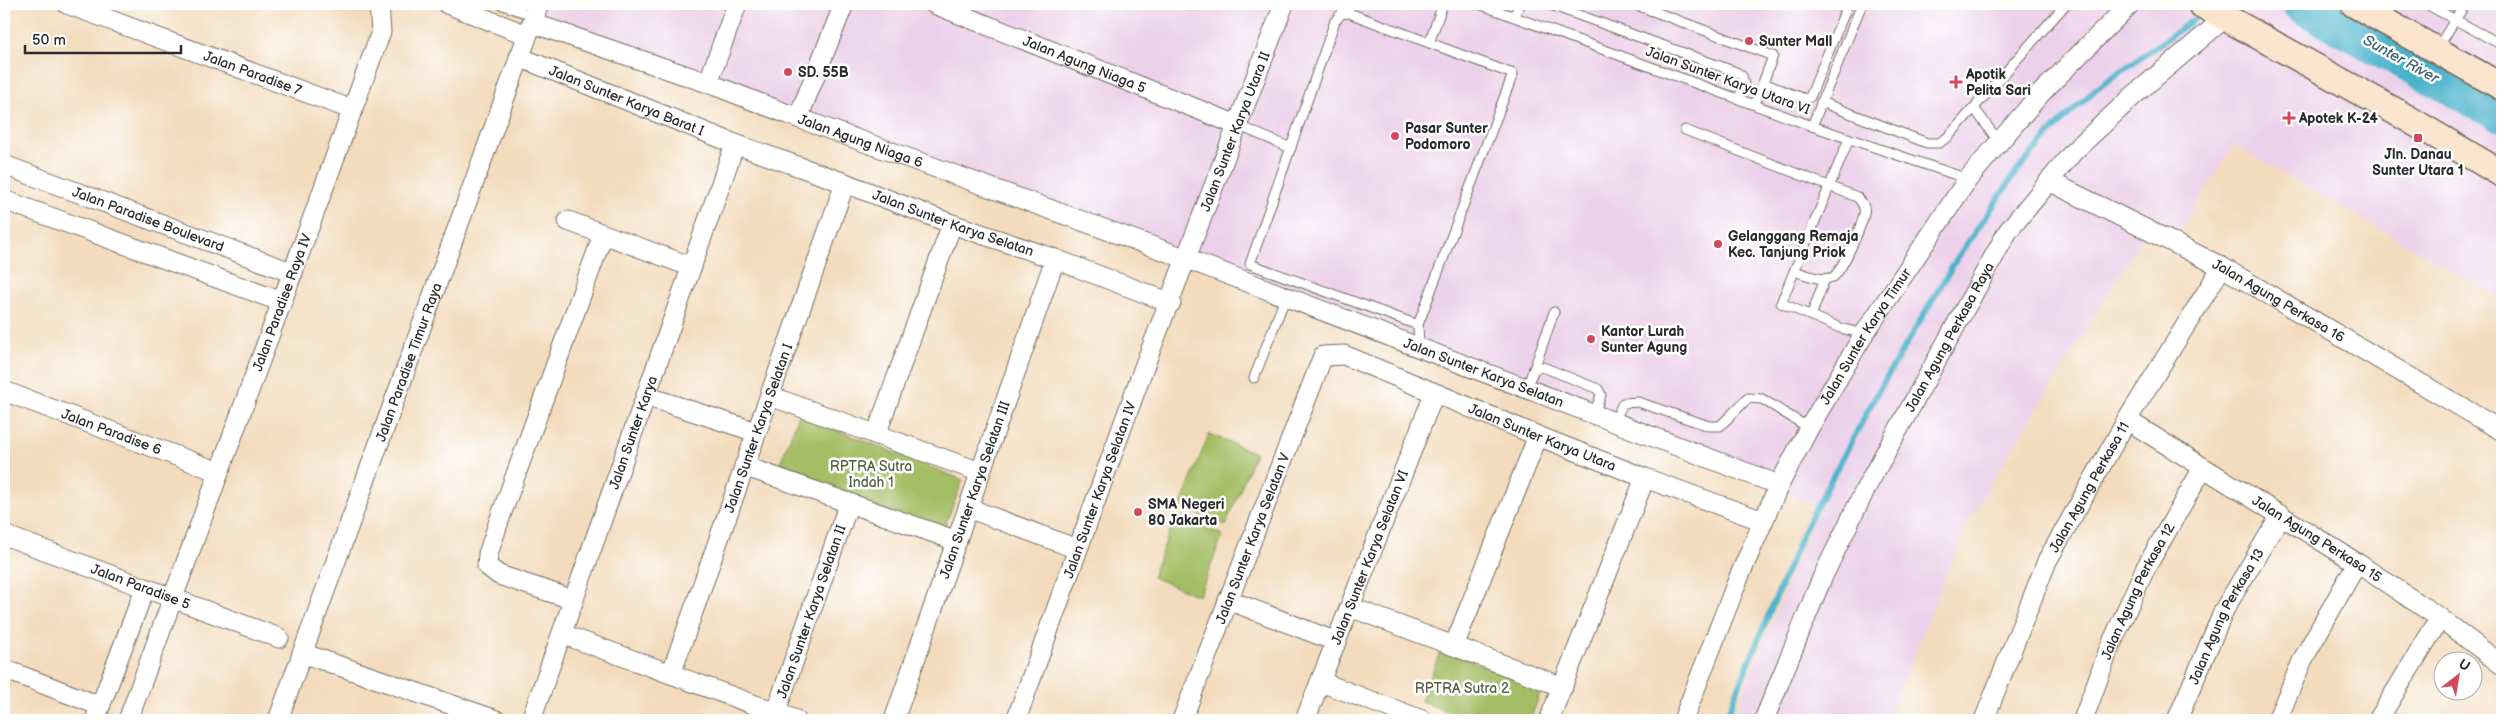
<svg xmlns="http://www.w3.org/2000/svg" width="2506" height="724" viewBox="0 0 2506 724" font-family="'Balsamiq Sans',sans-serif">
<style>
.built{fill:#ecd1ea}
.green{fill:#a4be65;stroke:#687448}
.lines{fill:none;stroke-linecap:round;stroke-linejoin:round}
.stream{stroke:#4cb3cb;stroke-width:6}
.river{stroke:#4cb3cb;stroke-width:38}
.service-casing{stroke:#71695e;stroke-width:11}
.minor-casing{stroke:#71695e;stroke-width:21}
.secondary-casing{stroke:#71695e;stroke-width:29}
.service{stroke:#fff;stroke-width:9}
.minor{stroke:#fff;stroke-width:19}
.secondary{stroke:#fbe5cf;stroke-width:26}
.poi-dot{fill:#d1495b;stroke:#fff;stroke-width:2}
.labels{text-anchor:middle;stroke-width:5;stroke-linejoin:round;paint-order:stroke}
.poi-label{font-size:14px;font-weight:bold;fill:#2b2b2b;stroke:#fff;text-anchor:start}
.street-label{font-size:14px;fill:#2b2b2b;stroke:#fff}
.park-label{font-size:14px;fill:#555e3f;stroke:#fff}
.water-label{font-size:15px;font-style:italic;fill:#38616b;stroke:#fff}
</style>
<rect width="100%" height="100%" fill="#fff"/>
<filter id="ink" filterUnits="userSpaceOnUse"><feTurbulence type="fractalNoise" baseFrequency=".02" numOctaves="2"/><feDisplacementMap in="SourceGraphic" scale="10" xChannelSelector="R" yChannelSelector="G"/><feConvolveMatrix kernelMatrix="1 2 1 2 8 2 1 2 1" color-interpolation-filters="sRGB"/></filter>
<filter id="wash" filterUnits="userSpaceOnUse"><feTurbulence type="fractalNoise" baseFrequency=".0096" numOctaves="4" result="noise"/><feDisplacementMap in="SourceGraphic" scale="20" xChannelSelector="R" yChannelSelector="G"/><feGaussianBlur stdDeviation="1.12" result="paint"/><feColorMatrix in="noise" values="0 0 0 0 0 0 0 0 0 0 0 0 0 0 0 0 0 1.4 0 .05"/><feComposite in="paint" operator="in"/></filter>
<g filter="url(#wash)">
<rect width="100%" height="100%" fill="#f3dcbd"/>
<polygon class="built" points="521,4 2502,4 2502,299 2234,145 2174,238 2147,231 1971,516 1887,720 1732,720 1819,507"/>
<g class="green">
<polygon points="799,415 963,480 942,533 778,468"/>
<polygon points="1209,434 1255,453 1226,525 1180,507"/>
<polygon points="1176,515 1223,535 1199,596 1152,577"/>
<polygon points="1441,649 1542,689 1530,720 1468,720 1421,701"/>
</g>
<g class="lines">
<polyline class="stream" points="1725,720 1804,530 1879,390 1958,257 2017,171 2059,124 2096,89 2203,13"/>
<polyline class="river" points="2301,4 2502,114"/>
</g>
</g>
<g filter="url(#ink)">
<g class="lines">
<defs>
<g id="service">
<polyline points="500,4 534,16"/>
<polyline points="1479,4 1812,126 1968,179"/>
<polyline points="1548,4 1736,72 1742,76 1744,85 1739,98"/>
<polyline points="1634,4 1773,56 1755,104"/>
<polyline points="2426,4 2502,45"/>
<polygon points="1349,13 1513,74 1418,325 1250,264 1335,21 1341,14"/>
<polyline points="1513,16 1521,4"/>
<polyline points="1429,43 1443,4"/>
<polyline points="2437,49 2465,4"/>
<polyline points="1763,83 1805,99 1810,97 1848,4"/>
<polyline points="1821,102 1927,143 1939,143 1948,137 2066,4"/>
<polyline points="1974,108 1999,142"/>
<polyline points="1237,125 1291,148"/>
<polyline points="1812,126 1862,4"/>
<path d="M1685,130L1857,197C1862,202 1866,207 1864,214C1862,225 1841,273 1833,277C1822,282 1805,274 1794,271"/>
<polyline points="1849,139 1781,303 1840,328 1864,334"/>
<polyline points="1811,316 1825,279"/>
<polyline points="1418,325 1419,346"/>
<polyline points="1534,369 1554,312"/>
<polyline points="1254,378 1286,296"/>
<polyline points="1526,388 1534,369 1543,367 1598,389 1601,395 1594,414"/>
<polyline points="1614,422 1623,403 1638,402 1709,426 1720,426 1748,398 1762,399 1809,428"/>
</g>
<g id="minor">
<path id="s1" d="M67,4L353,110"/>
<polyline points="447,4 527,35"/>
<path id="s2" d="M934,4L1237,125"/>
<path id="s3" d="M532,23L708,83L798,118L1187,259L1779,485"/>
<path id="s4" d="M519,57L735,144L845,183L952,224L1055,259L1171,303"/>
<polyline points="708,83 737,4"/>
<polyline points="798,118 844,4"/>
<path id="s5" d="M4,165L293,273"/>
<path id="s6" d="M2049,181L2222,267L2502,431"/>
<polyline points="4,200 282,302"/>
<polyline points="568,221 692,267"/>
<path id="s7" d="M4,391L219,472"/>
<polyline points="646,396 756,432"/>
<polyline points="770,396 980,472"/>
<path id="s8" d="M2127,420L2357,563L2440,618L2502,665"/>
<polyline points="876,435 952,224"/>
<polyline points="744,466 957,541"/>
<polyline points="968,508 1077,549"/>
<path id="s9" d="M4,535L279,638"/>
<polyline points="574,600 499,575 487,566 488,554 500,518 603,235"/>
<polyline points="1228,600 1337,642"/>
<polyline points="1350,607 1563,687"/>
<polyline points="562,634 796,720"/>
<polyline points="1454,646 1538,436"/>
<polyline points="302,653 496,720"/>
<polyline points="4,669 100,706"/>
<path id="s10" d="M671,674L845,183"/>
<polyline points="1321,682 1422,720"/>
<polyline points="95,720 145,588"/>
<path id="s11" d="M128,720L381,32L379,4"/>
<path id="s12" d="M278,720L539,4"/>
<path id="s13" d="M531,720L735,144"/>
<path id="s14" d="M773,720L849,503"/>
<path id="s15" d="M894,720L1055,259"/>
<path id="s16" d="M1016,720L1144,367L1284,4"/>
<path id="s17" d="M1182,720L1323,356L1344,355L1538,436L1645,478L1763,521"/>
<path id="s18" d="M1305,720L1434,394"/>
<polyline points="1549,720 1645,478"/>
<path id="s19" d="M1683,720L1739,577L1779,485L1809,428L1864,334L1968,179L2041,93L2130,4"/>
<path id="s20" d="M1764,720L1822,578L1867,486L2008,231L2074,151L2133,96L2226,17"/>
<path id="s21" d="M1984,720L2047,561L2127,420L2222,267"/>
<path id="s22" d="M2083,720L2109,649L2145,569L2203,468"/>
<path id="s23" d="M2177,720L2225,608L2281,515"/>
<polyline points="2277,720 2303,659 2357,563"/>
<polyline points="2378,720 2440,618"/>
</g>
<g id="secondary">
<polyline points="2201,4 2400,114 2502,174"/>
<polyline points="2354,4 2502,87"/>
</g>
</defs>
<use href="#service" class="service-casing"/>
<use href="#minor" class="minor-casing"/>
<use href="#secondary" class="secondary-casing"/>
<use href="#service" class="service"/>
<use href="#minor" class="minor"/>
<use href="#secondary" class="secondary"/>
</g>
</g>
<g class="poi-dot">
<circle cx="1749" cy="41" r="5"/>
<circle cx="788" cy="72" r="5"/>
<path d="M1953.5 74.5h5v5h5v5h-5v5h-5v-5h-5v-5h5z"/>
<path d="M2286.5 110.5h5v5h5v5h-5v5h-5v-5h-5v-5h5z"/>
<circle cx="1395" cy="136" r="5"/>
<rect x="2413" y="133" width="10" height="10" rx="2.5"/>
<circle cx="1718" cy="244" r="5"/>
<circle cx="1591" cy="339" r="5"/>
<circle cx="1138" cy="512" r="5"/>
</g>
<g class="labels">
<g class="poi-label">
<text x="1759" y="46">Sunter Mall</text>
<text x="798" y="77">SD. 55B</text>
<text x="1966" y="79">Apotik<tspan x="1966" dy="16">Pelita Sari</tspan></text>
<text x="2299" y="123">Apotek K-24</text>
<text x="1405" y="133">Pasar Sunter<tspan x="1405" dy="16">Podomoro</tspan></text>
<text x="2418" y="159" text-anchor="middle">Jln. Danau<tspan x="2418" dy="16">Sunter Utara 1</tspan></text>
<text x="1728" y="241">Gelanggang Remaja<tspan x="1728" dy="16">Kec. Tanjung Priok</tspan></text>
<text x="1601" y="336">Kantor Lurah<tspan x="1601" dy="16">Sunter Agung</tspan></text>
<text x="1148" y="509">SMA Negeri<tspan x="1148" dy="16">80 Jakarta</tspan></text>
</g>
<g class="street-label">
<text dy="5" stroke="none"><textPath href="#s2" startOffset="162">Jalan Agung Niaga 5</textPath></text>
<text dy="5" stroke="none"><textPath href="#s1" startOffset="198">Jalan Paradise 7</textPath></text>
<text transform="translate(1728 80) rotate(20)" y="5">Jalan Sunter Karya Utara VI</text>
<text dy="5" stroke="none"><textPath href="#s4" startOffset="116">Jalan Sunter Karya Barat I</textPath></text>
<text dy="5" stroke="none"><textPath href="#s16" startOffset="628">Jalan Sunter Karya Utara II</textPath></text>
<text dy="5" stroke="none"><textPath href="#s3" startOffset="349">Jalan Agung Niaga 6</textPath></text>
<text dy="5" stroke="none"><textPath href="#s5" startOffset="154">Jalan Paradise Boulevard</textPath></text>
<text dy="5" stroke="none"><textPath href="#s4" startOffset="465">Jalan Sunter Karya Selatan</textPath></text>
<text dy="5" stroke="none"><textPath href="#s6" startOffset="259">Jalan Agung Perkasa 16</textPath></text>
<text dy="5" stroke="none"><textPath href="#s11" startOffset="445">Jalan Paradise Raya IV</textPath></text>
<text dy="5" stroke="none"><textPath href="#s19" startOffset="426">Jalan Sunter Karya Timur</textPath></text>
<text dy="5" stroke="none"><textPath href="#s20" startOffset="426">Jalan Agung Perkasa Raya</textPath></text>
<text dy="5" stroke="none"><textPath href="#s12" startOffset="381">Jalan Paradise Timur Raya</textPath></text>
<text dy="5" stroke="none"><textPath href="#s3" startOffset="1014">Jalan Sunter Karya Selatan</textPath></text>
<text dy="5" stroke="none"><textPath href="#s10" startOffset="261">Jalan Sunter Karya Selatan I</textPath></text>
<text dy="5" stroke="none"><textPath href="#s7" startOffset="115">Jalan Paradise 6</textPath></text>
<text dy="5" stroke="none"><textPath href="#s13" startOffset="305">Jalan Sunter Karya</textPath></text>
<text dy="5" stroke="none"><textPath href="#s17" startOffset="626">Jalan Sunter Karya Utara</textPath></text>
<text dy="5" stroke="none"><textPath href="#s21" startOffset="256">Jalan Agung Perkasa 11</textPath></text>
<text dy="5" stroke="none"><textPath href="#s16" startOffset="245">Jalan Sunter Karya Selatan IV</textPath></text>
<text dy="5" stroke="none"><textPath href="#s15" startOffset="244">Jalan Sunter Karya Selatan III</textPath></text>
<text dy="5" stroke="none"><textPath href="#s17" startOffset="195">Jalan Sunter Karya Selatan V</textPath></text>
<text dy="5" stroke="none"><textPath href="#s8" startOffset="224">Jalan Agung Perkasa 15</textPath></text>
<text dy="5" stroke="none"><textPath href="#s18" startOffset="175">Jalan Sunter Karya Selatan VI</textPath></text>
<text dy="5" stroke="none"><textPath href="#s9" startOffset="146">Jalan Paradise 5</textPath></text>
<text dy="5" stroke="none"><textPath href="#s22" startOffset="140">Jalan Agung Perkasa 12</textPath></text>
<text dy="5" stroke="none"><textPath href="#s14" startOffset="115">Jalan Sunter Karya Selatan II</textPath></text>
<text dy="5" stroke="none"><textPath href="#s23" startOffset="115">Jalan Agung Perkasa 13</textPath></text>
</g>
<g class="park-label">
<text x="871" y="471">RPTRA Sutra<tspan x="871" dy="16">Indah 1</tspan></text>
<text x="1462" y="693">RPTRA Sutra 2</text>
</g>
<g class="water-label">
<text transform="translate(2401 59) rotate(29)" y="5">Sunter River</text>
</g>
</g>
<rect width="2506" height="724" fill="none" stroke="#fff" stroke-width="20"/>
<g transform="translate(2458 676) rotate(31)"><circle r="24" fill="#ffffff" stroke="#aaaaaa"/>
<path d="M0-4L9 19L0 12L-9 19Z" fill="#d1495b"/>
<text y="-8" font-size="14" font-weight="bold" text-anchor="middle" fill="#2b2b2b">U</text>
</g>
<path d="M25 45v8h156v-8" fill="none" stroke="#2b2b2b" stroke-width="2.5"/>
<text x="32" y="45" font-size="15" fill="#2b2b2b" stroke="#ffffff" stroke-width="4" paint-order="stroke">50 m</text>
</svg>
